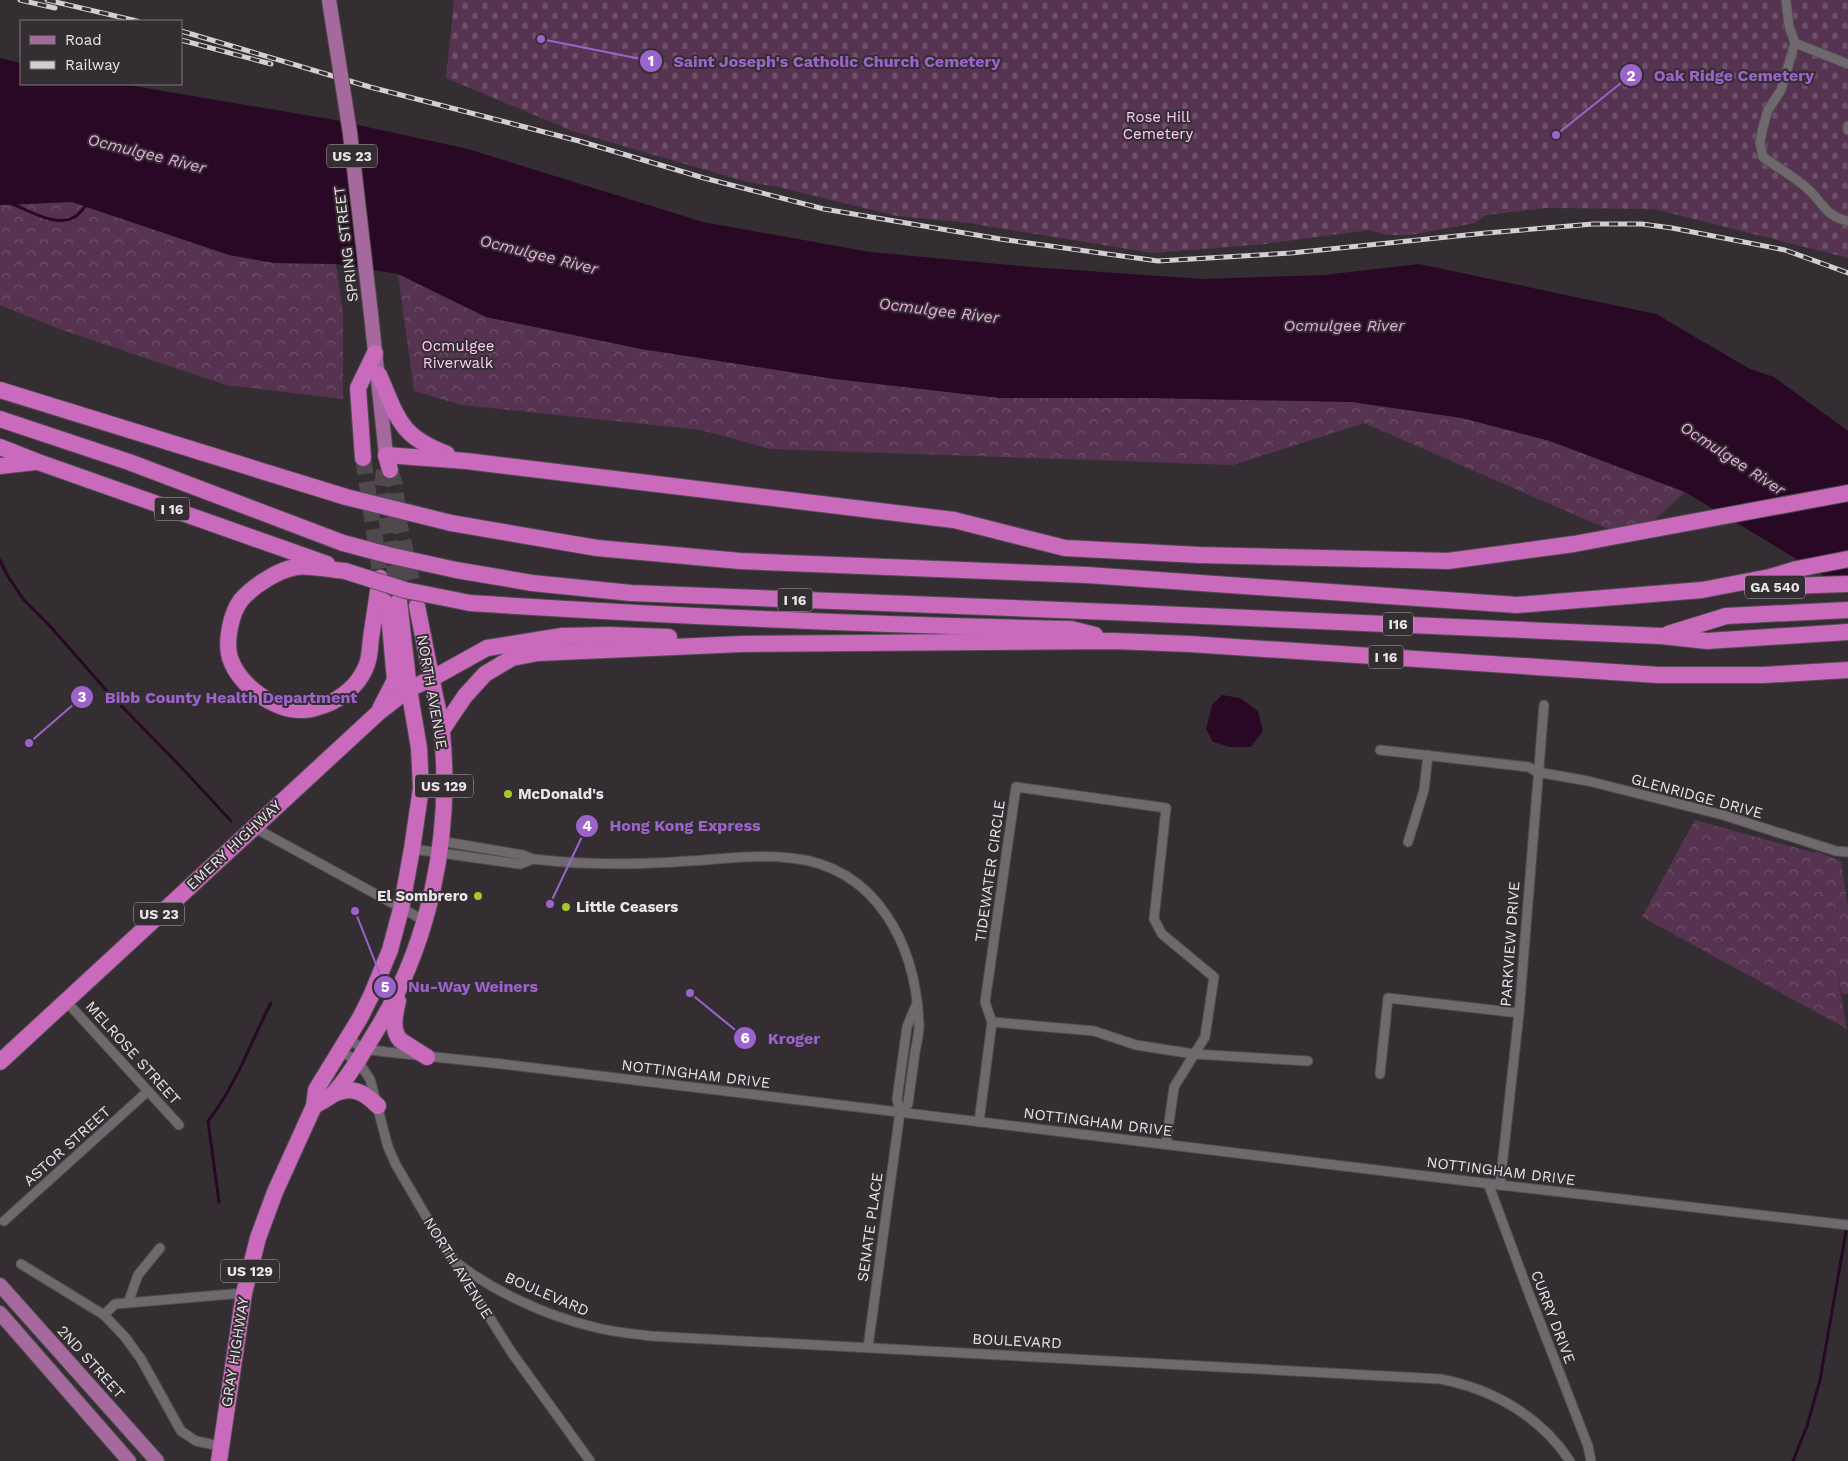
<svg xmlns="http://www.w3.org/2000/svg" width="1848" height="1461" viewBox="0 0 1848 1461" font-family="'Work Sans',sans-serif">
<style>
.forest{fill:url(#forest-crowns)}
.cemetery{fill:url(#cemetery-stones)}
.water{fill:#280825}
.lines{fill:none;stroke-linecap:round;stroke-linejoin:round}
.stream{stroke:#280825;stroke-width:3}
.highway-tunnel{stroke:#4f494e;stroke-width:16;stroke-dasharray:16 8;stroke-linecap:butt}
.street-casing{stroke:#514c50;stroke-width:11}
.primary-casing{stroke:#514c50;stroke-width:16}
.highway-casing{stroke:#514c50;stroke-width:18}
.street{stroke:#6f686d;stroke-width:9}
.primary{stroke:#a6699d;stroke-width:14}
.highway{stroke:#ca6abd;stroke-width:16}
.rail-casing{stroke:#d2ced1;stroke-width:5}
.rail{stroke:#342e33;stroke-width:3;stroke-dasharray:9;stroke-linecap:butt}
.primary-bridge-casing{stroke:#514c50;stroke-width:16;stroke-linecap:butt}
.highway-bridge-casing{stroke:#514c50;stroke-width:18;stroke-linecap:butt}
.primary-bridge{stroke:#a6699d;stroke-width:14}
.highway-bridge{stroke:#ca6abd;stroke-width:16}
.poi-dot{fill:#a4c825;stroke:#342e33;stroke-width:2}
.labels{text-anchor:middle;stroke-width:4;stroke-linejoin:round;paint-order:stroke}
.shield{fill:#342e33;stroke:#b2adb1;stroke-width:1}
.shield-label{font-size:14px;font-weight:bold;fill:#e8e4e7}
.park-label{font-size:15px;fill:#ffccf5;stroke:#342e33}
.street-label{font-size:15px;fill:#e8e4e7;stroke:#342e33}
.poi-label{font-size:15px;font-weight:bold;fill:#e8e4e7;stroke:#342e33;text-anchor:start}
.water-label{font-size:16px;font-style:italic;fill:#e8aadd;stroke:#342e33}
.leader{fill:none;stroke:#9c63cb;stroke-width:2}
.callout-dot{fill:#9c63cb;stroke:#342e33;stroke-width:2}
.mark-label{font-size:15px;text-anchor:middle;font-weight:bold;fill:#fff}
.callout-label{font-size:16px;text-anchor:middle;font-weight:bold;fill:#9c63cb;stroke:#342e33;stroke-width:4;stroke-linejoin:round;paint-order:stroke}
</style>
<defs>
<pattern id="forest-crowns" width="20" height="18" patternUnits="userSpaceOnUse" patternTransform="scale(1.25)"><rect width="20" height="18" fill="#563451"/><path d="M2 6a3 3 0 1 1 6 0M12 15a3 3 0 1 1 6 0" fill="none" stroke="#6e516a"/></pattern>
<pattern id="cemetery-stones" width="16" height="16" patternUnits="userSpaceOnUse" patternTransform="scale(1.25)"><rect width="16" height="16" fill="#563451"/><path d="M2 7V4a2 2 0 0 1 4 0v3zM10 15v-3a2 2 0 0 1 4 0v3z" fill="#6e516a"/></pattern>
</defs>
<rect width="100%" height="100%" fill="#342e33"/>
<g class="forest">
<polygon points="72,202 229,255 274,263 336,264 343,314 343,399 226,385 59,329 0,305 0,205"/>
<polygon points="398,274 486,317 835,379 1000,398 1152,398 1352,402 1462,418 1550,441 1685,492 1636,537 1598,525 1364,423 1233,465 770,449 701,430 462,405 414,391"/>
<polygon points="1695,820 1815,853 1815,851 1841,861 1848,906 1848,994 1842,994 1836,967 1847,1029 1642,917"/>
</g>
<polygon class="cemetery" points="454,0 1848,0 1848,258 1654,209 1546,208 1486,215 1475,223 1409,235 1388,235 1369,230 1265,244 1152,253 969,223 897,216 778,187 747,182 575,132 446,78"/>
<g class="water">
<polygon points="0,58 21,63 21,84 122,84 335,120 468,149 703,222 870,252 1031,267 1202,279 1324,275 1419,264 1656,314 1750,369 1774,377 1848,431 1848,590 1685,492 1550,441 1462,418 1352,402 1152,398 1000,398 835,379 641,349 486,317 398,274 336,264 274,263 229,255 72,202 0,205"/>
<polygon points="1222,695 1240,698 1258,711 1263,731 1251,747 1230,747 1213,742 1206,729 1212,705"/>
</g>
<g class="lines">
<g class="stream">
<path d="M10,203C29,210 56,229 76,216C80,213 84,208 87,204"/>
<polyline points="0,560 7,575 24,600 50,626 106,690 182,768 231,821"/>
<path d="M219,1202L208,1121C236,1086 250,1043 271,1003"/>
<polyline points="1793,1461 1807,1426 1820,1380 1847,1226"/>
</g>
<g class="highway-tunnel">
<polyline points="363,458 383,592"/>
<polyline points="384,470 382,488 399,599"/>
<polyline points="390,470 395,485 399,522 417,604"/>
</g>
<defs>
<g id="street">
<path d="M1786,0L1789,26L1795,43L1781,90L1768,110L1763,127L1760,142L1763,157C1778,168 1795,177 1809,190C1824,204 1825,216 1848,221"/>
<polyline points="1795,43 1848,64"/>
<polyline points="1848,130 1848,126"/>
<polyline points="1380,750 1529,767 1537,772 1588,781 1723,815 1836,851 1848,852"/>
<polyline points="253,827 425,921"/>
<path d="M440,841L523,855L533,859C584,865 637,865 688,861C722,859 757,854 791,858C878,867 916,946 919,1025C919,1034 917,1043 915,1052C913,1069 910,1087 908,1104L900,1112"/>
<polyline points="1408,842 1424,790 1428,755"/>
<polyline points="412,849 520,864 533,859"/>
<polyline points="66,1001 179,1125"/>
<polyline points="992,1022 1094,1031 1136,1045 1194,1054 1308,1061"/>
<polyline points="348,1039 364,1049 387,1052 502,1064 1500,1185 1848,1225"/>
<polyline points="340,1052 357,1060 370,1079 388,1147 396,1165 427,1218 512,1353 590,1461"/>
<polyline points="1380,1074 1388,998 1519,1013"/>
<polyline points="979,1122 992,1022 985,1002 1016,787 1166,808 1154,919 1162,934 1214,977 1205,1037 1174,1087 1166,1144"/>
<polyline points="1488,1183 1528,1291 1588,1446 1591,1461"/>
<polyline points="1500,1185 1519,1013 1544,705"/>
<polyline points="4,1221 148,1091"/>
<path d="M452,1259C490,1290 546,1316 594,1327C613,1332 632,1334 651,1336L1440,1379C1493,1389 1540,1416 1570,1461"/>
<polyline points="21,1264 104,1315 125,1337 141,1359 181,1431 196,1441 220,1446"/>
<polyline points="128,1303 138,1275 160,1248"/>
<polyline points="104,1315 115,1304 244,1293"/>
<polyline points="868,1347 900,1112 897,1099 907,1027 916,1005"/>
</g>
<g id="primary">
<polyline points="371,314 386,455"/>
<polyline points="0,1285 157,1461"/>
<polyline points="0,1313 129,1461"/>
</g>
<g id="highway">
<path d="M379,375C398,418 399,436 447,454"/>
<polyline points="0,390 346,497"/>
<polyline points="0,419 129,462 343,543"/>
<polyline points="0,447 38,462 327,564"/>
<polyline points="386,455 466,461 954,520 1065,548 1199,555 1448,561 1574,544 1848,493"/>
<polyline points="386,455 390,470"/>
<polyline points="363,458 358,388 375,353"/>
<polyline points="0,466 35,462"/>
<polyline points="451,523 597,548 740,561 1087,575 1517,605 1702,590 1770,577 1797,569 1848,559"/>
<polyline points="456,570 532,583 631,593 1135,613 1661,636 1707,641 1848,632"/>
<path d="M345,571C332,570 308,565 296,567C278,570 253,586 241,600C231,613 225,642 230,658C239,685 274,711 303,710C313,710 323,706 332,702C347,694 361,681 367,664C370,656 370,646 371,638C374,618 377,598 380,578"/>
<polyline points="1756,587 1848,584"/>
<path d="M470,603C670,616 871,625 1071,629L1095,635"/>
<polyline points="1668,634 1726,616 1848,610"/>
<polyline points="380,709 395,680 390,625 385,602"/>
<polyline points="442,730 465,696 485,674 512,658 538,653 741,644 1114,641 1190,644 1658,675 1763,675 1848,670"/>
<path d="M398,1001C395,1014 391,1029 400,1040L427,1057"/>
<polyline points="0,1062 378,713 409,689 431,679 487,648 562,636 609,635 669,637"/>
<path d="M332,1095C352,1085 364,1092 378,1106"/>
<path d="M314,1106C320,1102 328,1099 333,1094C350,1076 363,1052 376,1031C430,943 452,836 442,733C440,715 435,698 432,681C427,656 422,631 417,606"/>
<polyline points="219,1461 244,1293 258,1238 275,1192 314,1106 316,1090 360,1018 371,996 390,950 401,909 412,849 421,788 419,748 409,689 399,601"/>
</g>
</defs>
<use href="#street" class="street-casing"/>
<use href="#primary" class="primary-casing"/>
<use href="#highway" class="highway-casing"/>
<use href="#street" class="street"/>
<use href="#primary" class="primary"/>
<use href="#highway" class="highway"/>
<defs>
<g id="rail">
<polyline points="20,0 55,8"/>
<polyline points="47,0 137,21"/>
<polyline points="181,31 370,87 579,141 704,178 824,209 1000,239 1158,261 1291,253 1486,233 1593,224 1642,224 1672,228 1785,250 1848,273"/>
<polyline points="181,40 271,64"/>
</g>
</defs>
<use href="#rail" class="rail-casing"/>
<use href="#rail" class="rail"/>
<defs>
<polyline id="primary-bridge" points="329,0 350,133 371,314"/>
<g id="highway-bridge">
<polyline points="346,497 451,523"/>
<polyline points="343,543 388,555 456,570"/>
<polyline points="345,571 405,590 470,603"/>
</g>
</defs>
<use href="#primary-bridge" class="primary-bridge-casing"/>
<use href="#highway-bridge" class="highway-bridge-casing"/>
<use href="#primary-bridge" class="primary-bridge"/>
<use href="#highway-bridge" class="highway-bridge"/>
</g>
<g class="poi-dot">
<circle cx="508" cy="794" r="5"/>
<circle cx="478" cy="896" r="5"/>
<circle cx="566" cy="907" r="5"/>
</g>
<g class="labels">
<g class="shield">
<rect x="327" y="144.5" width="50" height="23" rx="4"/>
<rect x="154.5" y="497.5" width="35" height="23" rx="4"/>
<rect x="1745" y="575.5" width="60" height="23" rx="4"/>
<rect x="777.5" y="588.5" width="35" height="23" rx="4"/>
<rect x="1383" y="612.5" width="30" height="23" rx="4"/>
<rect x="1368.5" y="645.5" width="35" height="23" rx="4"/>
<rect x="415" y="774.5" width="58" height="23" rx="4"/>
<rect x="134" y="902.5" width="50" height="23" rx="4"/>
<rect x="221" y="1259.5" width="58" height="23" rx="4"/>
</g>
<g class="shield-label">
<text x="352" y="161">US 23</text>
<text x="172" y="514">I 16</text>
<text x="1775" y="592">GA 540</text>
<text x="795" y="605">I 16</text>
<text x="1398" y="629">I16</text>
<text x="1386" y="662">I 16</text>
<text x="444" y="791">US 129</text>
<text x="159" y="919">US 23</text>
<text x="250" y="1276">US 129</text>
</g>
<g class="park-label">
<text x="1158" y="122">Rose Hill<tspan x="1158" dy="17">Cemetery</tspan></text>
<text x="458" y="351">Ocmulgee<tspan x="458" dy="17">Riverwalk</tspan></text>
</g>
<g class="street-label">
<text transform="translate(346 244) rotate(-97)" y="5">SPRING STREET</text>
<text transform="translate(432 692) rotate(80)" y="5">NORTH AVENUE</text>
<text transform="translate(1697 796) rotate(15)" y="5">GLENRIDGE DRIVE</text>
<text transform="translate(234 845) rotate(-43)" y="5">EMERY HIGHWAY</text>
<text transform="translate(990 871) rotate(-82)" y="5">TIDEWATER CIRCLE</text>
<text transform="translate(1510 944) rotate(-86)" y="5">PARKVIEW DRIVE</text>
<text transform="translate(133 1053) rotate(48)" y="5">MELROSE STREET</text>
<text transform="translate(696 1074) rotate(7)" y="5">NOTTINGHAM DRIVE</text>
<text transform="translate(1098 1122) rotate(7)" y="5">NOTTINGHAM DRIVE</text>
<text transform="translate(67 1146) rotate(-42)" y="5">ASTOR STREET</text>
<text transform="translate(1501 1171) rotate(7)" y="5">NOTTINGHAM DRIVE</text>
<text transform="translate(870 1227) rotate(-82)" y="5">SENATE PLACE</text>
<text transform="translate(458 1268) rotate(58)" y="5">NORTH AVENUE</text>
<text transform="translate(547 1294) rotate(23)" y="5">BOULEVARD</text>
<text transform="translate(1553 1317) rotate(69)" y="5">CURRY DRIVE</text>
<text transform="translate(1017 1341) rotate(3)" y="5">BOULEVARD</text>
<text transform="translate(235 1352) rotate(-81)" y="5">GRAY HIGHWAY</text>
<text transform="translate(91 1362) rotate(48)" y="5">2ND STREET</text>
</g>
<g class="poi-label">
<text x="518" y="799">McDonald's</text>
<text x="468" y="901" text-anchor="end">El Sombrero</text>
<text x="576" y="912">Little Ceasers</text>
</g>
<g class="water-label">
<text transform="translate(147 153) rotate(14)" y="6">Ocmulgee River</text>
<text transform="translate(539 254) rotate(14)" y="6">Ocmulgee River</text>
<text transform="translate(939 310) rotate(7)" y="6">Ocmulgee River</text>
<text x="1344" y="331">Ocmulgee River</text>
<text transform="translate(1733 458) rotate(33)" y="6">Ocmulgee River</text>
</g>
</g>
<path class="leader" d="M541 39L651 61M1556 135L1631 75M29 743L82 697M550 904L587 826M355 911L385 987M690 993L745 1038"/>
<g class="callout-dot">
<circle cx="541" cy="39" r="5"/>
<circle cx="1556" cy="135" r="5"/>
<circle cx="29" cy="743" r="5"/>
<circle cx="550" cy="904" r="5"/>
<circle cx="355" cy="911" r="5"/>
<circle cx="690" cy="993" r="5"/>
<circle cx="651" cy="61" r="12"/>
<circle cx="1631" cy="75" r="12"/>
<circle cx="82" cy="697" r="12"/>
<circle cx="587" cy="826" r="12"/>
<circle cx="385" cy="987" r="12"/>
<circle cx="745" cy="1038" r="12"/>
</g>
<g class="mark-label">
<text x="651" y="66">1</text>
<text x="1631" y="81">2</text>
<text x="82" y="702">3</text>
<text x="587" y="831">4</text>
<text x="385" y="992">5</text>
<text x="745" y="1043">6</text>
</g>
<g class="callout-label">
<text x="837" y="67">Saint Joseph's Catholic Church Cemetery</text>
<text x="1734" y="81">Oak Ridge Cemetery</text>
<text x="231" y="703">Bibb County Health Department</text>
<text x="685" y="831">Hong Kong Express</text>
<text x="473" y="992">Nu-Way Weiners</text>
<text x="794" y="1044">Kroger</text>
</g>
<rect x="20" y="20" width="162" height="65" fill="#342e33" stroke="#7c777b"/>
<rect x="30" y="36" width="25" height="8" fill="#a6699d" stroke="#7c777b"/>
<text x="65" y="45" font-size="15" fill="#e8e4e7">Road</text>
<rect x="30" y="61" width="25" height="8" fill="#d2ced1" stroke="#7c777b"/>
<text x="65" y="70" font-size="15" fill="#e8e4e7">Railway</text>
</svg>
